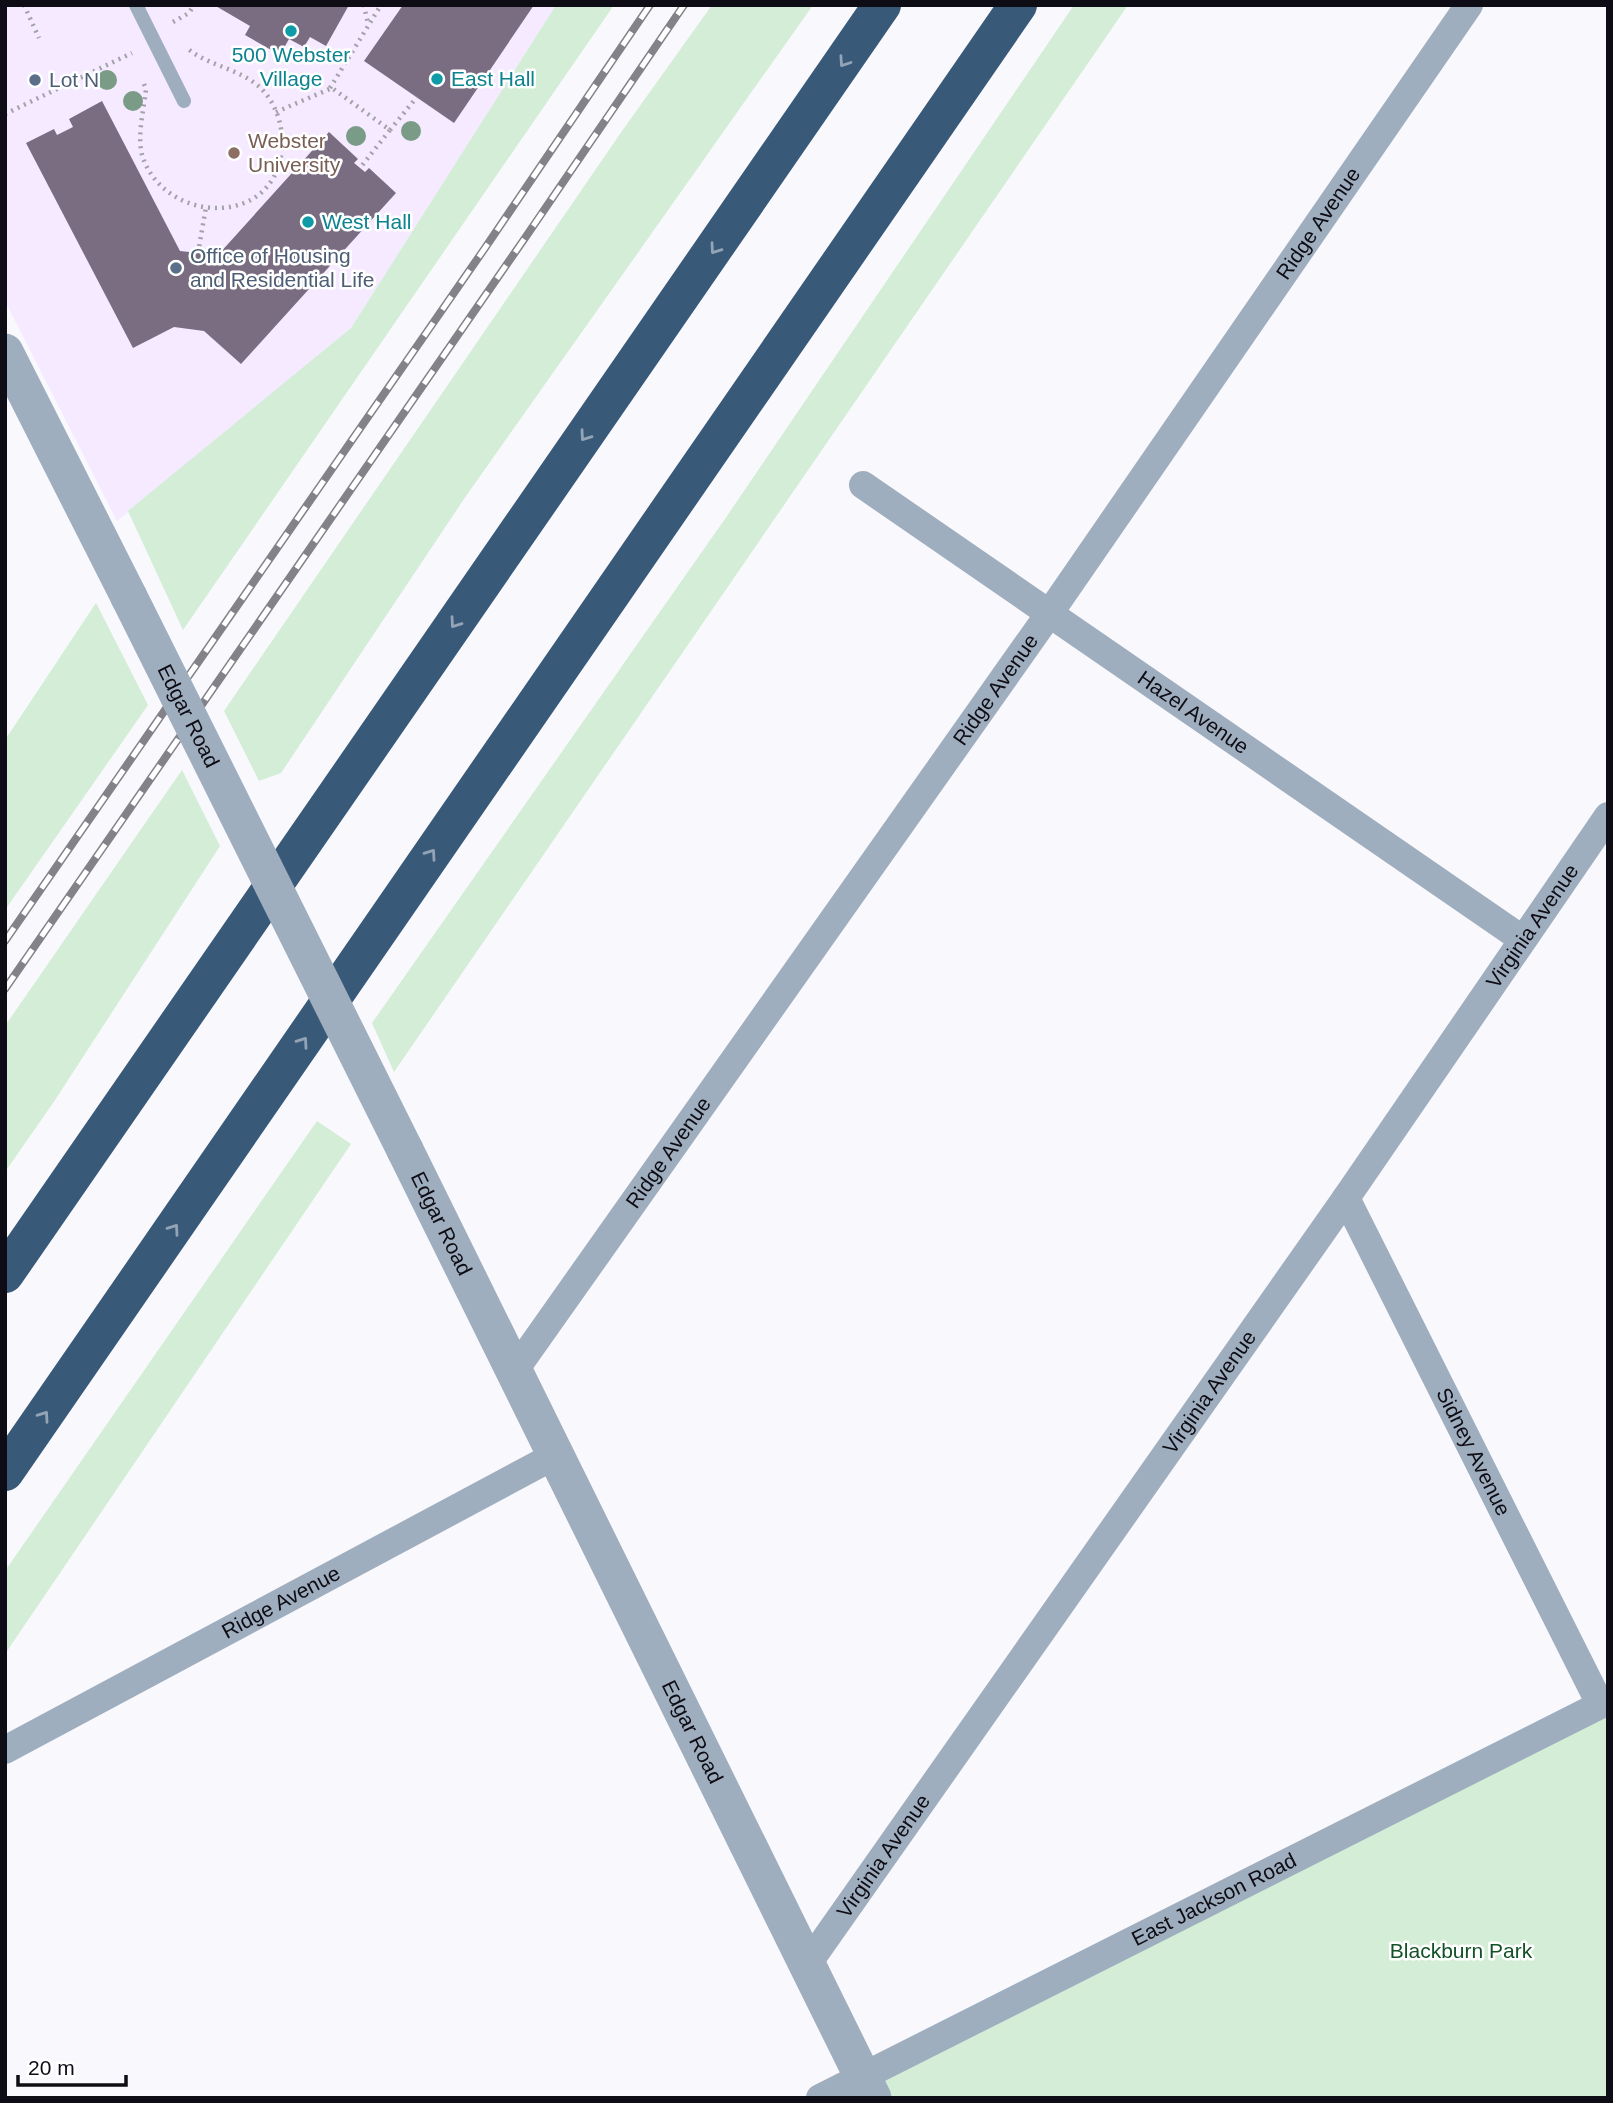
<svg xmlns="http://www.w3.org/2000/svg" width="1613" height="2103" viewBox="0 0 1613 2103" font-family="Arial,sans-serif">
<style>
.education{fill:#f5eaff}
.green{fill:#d3edd6}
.building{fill:#7a6d82}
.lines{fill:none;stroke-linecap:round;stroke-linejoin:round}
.path{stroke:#a3a2a8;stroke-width:4.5;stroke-dasharray:2 5;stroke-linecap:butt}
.service{stroke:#9faebe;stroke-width:14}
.minor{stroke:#9faebe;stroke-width:28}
.tertiary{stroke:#9faebe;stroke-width:37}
.motorway{stroke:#395979;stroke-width:38}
.rail-casing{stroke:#848289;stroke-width:8}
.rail{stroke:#fff;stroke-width:5;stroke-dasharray:16;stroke-linecap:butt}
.tertiary-bridge{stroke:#9faebe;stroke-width:37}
.tree{fill:#7a9c87}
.oneway{stroke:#92a4b5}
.culture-dot{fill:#0f9aa8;stroke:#fff;stroke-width:2.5}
.service-dot{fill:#5c6f8a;stroke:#fff;stroke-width:2.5}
.education-dot{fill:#8d6e63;stroke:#fff;stroke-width:2.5}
.labels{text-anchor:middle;stroke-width:5;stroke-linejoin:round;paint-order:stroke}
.culture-label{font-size:21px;fill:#0d838f;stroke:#fff;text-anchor:start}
.service-label{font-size:21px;fill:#4e5e75;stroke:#fff;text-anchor:start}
.education-label{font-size:21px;fill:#785e54;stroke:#fff;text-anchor:start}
.street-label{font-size:21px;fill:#0e0c14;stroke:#fff}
.park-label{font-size:21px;fill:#135126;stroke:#fff}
</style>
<rect width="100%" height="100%" fill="#f9f8fd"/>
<polygon class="education" points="5,5 556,5 351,328 117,521 5,301"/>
<g class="green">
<polygon points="556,5 614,5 183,630 128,511 351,328"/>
<polygon points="712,5 813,5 466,496 281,773 259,781 224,711 622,131"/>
<polygon points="1074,5 1128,5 394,1072 372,1023 727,516"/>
<polygon points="96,603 148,705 5,910 5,740"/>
<polygon points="182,770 220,846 55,1100 5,1172 5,1026"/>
<polygon points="317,1121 351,1144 5,1654 5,1571"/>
<polygon points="1608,1715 1608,2098 885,2098 875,2080"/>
</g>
<g class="building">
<polygon points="214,5 349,5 326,46 310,37 304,47 289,39 280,55 245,35 250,26"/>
<polygon points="403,5 534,5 454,123 364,61"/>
<polygon points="102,101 180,251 218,255 329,132 358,159 354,163 365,172 369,168 396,193 241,364 204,331 174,327 133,348 26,143 54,129 57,135 73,127 69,119"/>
</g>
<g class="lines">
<g class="path">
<polyline points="24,5 39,38"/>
<polyline points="364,5 368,24"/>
<polyline points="173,22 189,13 194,5"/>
<path d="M144,84L146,89C144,110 136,138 143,158C157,198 205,218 244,203C288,186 292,127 266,94C246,69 212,68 188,49"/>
<polyline points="330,88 381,5"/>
<polyline points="276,112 332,88 390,130 360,168"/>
<polyline points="5,114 132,53"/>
<polyline points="390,130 417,97"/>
<polyline points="198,253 206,207"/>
</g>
<polyline class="service" points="136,5 184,101"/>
<g class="minor">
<path id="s1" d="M863,485L1522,939"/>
<path id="s2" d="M1346,1198L1600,1704"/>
<path id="s3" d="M515,1370L1049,614L1469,5"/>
<path id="s4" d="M5,1750L556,1455"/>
<path id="s5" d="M807,1965L1346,1198L1608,816"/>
<path id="s6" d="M820,2098L1608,1701"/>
</g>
<g class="tertiary">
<polyline points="5,352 129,597"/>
<path id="s7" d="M405,1150L873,2098"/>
</g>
<g class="motorway">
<polyline points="5,1274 882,5"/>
<polyline points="5,1472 1018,5"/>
</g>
<defs>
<g id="rail">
<polyline points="5,941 485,248 650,5"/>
<polyline points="5,989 525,238 684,5"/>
</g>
</defs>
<use href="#rail" class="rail-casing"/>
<use href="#rail" class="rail"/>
<path class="tertiary-bridge" id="s8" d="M129,597L405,1150"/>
</g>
<g class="tree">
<circle cx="107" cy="80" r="10"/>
<circle cx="133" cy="101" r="10"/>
<circle cx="411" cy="131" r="10"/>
<circle cx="356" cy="136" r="10"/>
</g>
<defs><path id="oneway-chevron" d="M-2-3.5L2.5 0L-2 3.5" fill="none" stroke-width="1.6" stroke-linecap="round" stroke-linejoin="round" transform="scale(1.75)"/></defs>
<g class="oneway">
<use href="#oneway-chevron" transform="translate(844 62) rotate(124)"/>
<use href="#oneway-chevron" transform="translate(715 249) rotate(125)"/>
<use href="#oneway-chevron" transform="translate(585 436) rotate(125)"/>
<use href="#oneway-chevron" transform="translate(455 623) rotate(125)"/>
<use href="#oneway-chevron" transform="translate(431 854) rotate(-55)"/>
<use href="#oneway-chevron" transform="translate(303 1042) rotate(-55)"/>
<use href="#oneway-chevron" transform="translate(174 1229) rotate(-55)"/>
<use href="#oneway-chevron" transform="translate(44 1416) rotate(-55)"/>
</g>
<g class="culture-dot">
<circle cx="291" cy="31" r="7"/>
<circle cx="437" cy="79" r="7"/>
<circle cx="308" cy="222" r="7"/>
</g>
<g class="service-dot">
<circle cx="35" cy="80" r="7"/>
<circle cx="176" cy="268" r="7"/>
</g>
<circle class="education-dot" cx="234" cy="153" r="7"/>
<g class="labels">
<g class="culture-label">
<text x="291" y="62" text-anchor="middle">500 Webster<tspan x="291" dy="24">Village</tspan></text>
<text x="451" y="86">East Hall</text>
<text x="322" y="229">West Hall</text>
</g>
<g class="service-label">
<text x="49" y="87">Lot N</text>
<text x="190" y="263">Office of Housing<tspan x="190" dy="24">and Residential Life</tspan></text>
</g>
<g class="education-label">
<text x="248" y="148">Webster<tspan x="248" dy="24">University</tspan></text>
</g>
<g class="street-label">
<text dy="7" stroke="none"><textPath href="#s3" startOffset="1400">Ridge Avenue</textPath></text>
<text dy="7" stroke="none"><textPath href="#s3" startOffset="833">Ridge Avenue</textPath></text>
<text dy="7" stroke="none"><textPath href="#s1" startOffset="401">Hazel Avenue</textPath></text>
<text dy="7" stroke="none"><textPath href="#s8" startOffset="133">Edgar Road</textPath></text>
<text dy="7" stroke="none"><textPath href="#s5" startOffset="1267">Virginia Avenue</textPath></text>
<text dy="7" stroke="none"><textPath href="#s3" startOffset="266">Ridge Avenue</textPath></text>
<text dy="7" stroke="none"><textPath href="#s7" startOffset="82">Edgar Road</textPath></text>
<text dy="7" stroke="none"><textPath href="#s5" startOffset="700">Virginia Avenue</textPath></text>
<text dy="7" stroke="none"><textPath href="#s2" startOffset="284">Sidney Avenue</textPath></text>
<text dy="7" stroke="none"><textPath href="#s4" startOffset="313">Ridge Avenue</textPath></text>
<text dy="7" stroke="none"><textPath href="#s7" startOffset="649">Edgar Road</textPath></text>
<text dy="7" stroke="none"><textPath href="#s5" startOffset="133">Virginia Avenue</textPath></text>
<text dy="7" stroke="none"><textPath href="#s6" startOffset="441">East Jackson Road</textPath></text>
</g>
<g class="park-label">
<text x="1461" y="1958">Blackburn Park</text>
</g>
</g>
<rect width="1613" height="2103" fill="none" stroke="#0e0c14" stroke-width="14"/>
<path d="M18 2075v10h108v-10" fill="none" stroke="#0e0c14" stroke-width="3.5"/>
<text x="28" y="2075" font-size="21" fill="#0e0c14" stroke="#ffffff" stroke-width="5" paint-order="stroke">20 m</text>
</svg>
